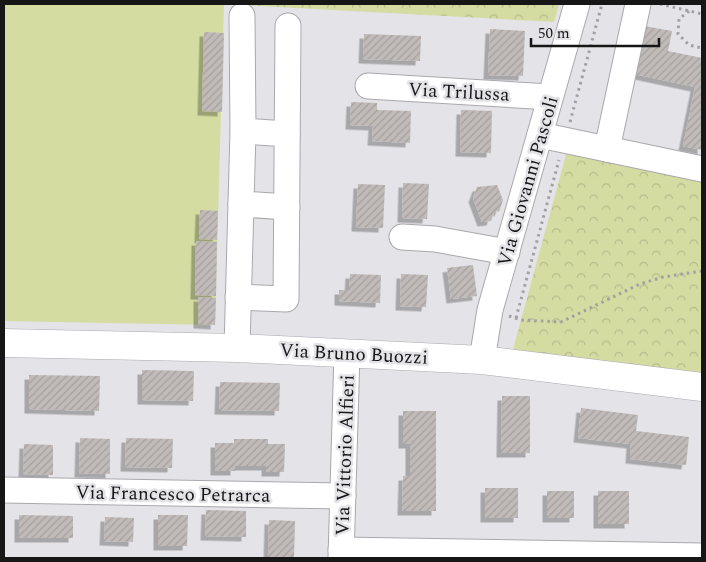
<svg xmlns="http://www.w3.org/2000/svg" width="706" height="562" viewBox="0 0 706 562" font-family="Spectral,serif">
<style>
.park{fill:url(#park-crowns)}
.pitch{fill:#d4dca2}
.building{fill:url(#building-hatch);filter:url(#shadow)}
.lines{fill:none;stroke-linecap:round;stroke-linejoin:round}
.minor-casing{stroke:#aaa8ad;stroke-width:27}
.major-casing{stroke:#aaa8ad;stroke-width:29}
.path{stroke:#a1a0a3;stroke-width:3;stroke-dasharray:2.5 4;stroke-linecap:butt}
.minor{stroke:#fff;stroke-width:25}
.major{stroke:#fff;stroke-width:28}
.labels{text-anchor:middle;stroke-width:5;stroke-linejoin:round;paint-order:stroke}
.street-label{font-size:19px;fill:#161617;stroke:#e4e3e7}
</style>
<defs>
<pattern id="park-crowns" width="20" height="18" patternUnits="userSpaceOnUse" patternTransform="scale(1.25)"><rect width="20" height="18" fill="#d4dca2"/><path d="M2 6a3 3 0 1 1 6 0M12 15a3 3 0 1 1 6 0" fill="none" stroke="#b5bc8b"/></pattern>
<pattern id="building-hatch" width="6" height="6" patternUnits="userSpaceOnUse" patternTransform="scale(1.25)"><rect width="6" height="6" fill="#c0bbb9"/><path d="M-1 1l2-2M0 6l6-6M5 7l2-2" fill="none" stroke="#a4a09e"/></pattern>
<filter id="shadow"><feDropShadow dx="-4.5" dy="4.5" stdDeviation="0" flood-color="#0004"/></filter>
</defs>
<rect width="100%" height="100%" fill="#e4e3e7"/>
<g class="park">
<polygon points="224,4 559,4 554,22"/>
<polygon points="567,151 702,181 702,374 512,353"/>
</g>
<polygon class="pitch" points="4,4 224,4 215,325 4,321"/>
<g class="building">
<polygon points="644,26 672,31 668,51 702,58 702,150 683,146 695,87 634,74"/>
<polygon points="490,29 525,31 523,76 488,75"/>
<polygon points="204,32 224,33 222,112 202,111"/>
<polygon points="364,34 421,36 420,61 363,59"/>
<polygon points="351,102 377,103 377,110 411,111 410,143 372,141 373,126 350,125"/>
<polygon points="461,110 492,111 491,153 460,152"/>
<polygon points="403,183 429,184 427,219 402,218"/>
<polygon points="358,184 385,185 383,228 356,227"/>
<polygon points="497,185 503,200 499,212 495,210 491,221 482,222 473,198 477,187"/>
<polygon points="200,210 218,211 217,240 199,239"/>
<polygon points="196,241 217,242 216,296 195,295"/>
<polygon points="473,265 477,296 451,299 447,268"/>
<polygon points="350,274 381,275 380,303 339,301 339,290 349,290"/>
<polygon points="401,274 428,275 426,307 400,306"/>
<polygon points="198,297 216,298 215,325 198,324"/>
<polygon points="142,370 194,371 193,401 142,400"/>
<polygon points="29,375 100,376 99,411 29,409"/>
<polygon points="220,382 280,383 279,411 219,410"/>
<polygon points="502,396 530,396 530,453 501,453"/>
<polygon points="581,408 638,415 636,431 689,437 686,465 630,459 631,444 578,438"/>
<polygon points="403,411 436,411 436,511 402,511 403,476 410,476 410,444 403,444"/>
<polygon points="80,438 110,439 110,474 79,473"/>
<polygon points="126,438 173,439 172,468 125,467"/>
<polygon points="234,439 268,439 268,444 285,444 284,472 266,472 266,466 235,466 235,471 215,471 215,443 234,443"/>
<polygon points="24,444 53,445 53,475 23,474"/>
<rect x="485" y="488" width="33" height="30"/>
<rect x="547" y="491" width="27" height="27"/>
<rect x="598" y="491" width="31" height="33"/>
<polygon points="206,510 246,511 246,537 205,536"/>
<polygon points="19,515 73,516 73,538 19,538"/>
<polygon points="158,515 188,515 187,546 158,546"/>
<polygon points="105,517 134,518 133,542 104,541"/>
<polygon points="269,520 295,521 294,558 268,558"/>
</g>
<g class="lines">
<defs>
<g id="minor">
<polyline points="368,86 550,97"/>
<polyline points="243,131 287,134"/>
<polyline points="540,135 702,169"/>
<polyline points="607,149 638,4"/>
<polyline points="241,204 287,207"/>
<polyline points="402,237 435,239 507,252"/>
<polyline points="238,297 286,299 288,26"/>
<polyline points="237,348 243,131 242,16"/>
<polyline points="482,360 490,310 577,4"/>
<polyline points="4,490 343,496"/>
<polyline points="341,550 702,556"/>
<polyline points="341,558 347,353"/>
</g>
<polyline id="major" points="4,343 237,348 482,360 702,387"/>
</defs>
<use href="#minor" class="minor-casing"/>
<use href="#major" class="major-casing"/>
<g class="path">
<polyline points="660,4 702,14"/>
<polyline points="689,11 679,19 678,34 689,45 702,48"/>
<polyline points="570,122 602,4"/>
<polyline points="509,316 521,320 561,322 640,284 663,277 702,271"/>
<polyline points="516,318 559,160"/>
</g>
<use href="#minor" class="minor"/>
<use href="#major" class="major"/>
</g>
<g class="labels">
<g class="street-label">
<text transform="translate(459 91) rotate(3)" y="7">Via Trilussa</text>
<text transform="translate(527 181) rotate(-74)" y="7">Via Giovanni Pascoli</text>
<text transform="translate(354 353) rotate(3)" y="7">Via Bruno Buozzi</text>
<text transform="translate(344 455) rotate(-88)" y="7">Via Vittorio Alfieri</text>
<text transform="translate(173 493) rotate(1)" y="7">Via Francesco Petrarca</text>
</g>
</g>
<rect width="706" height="562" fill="none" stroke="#161617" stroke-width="10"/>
<path d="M531 38v8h128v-8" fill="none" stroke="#161617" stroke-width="2.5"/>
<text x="538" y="38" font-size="15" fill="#161617" stroke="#e4e3e7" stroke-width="4" paint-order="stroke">50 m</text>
</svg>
